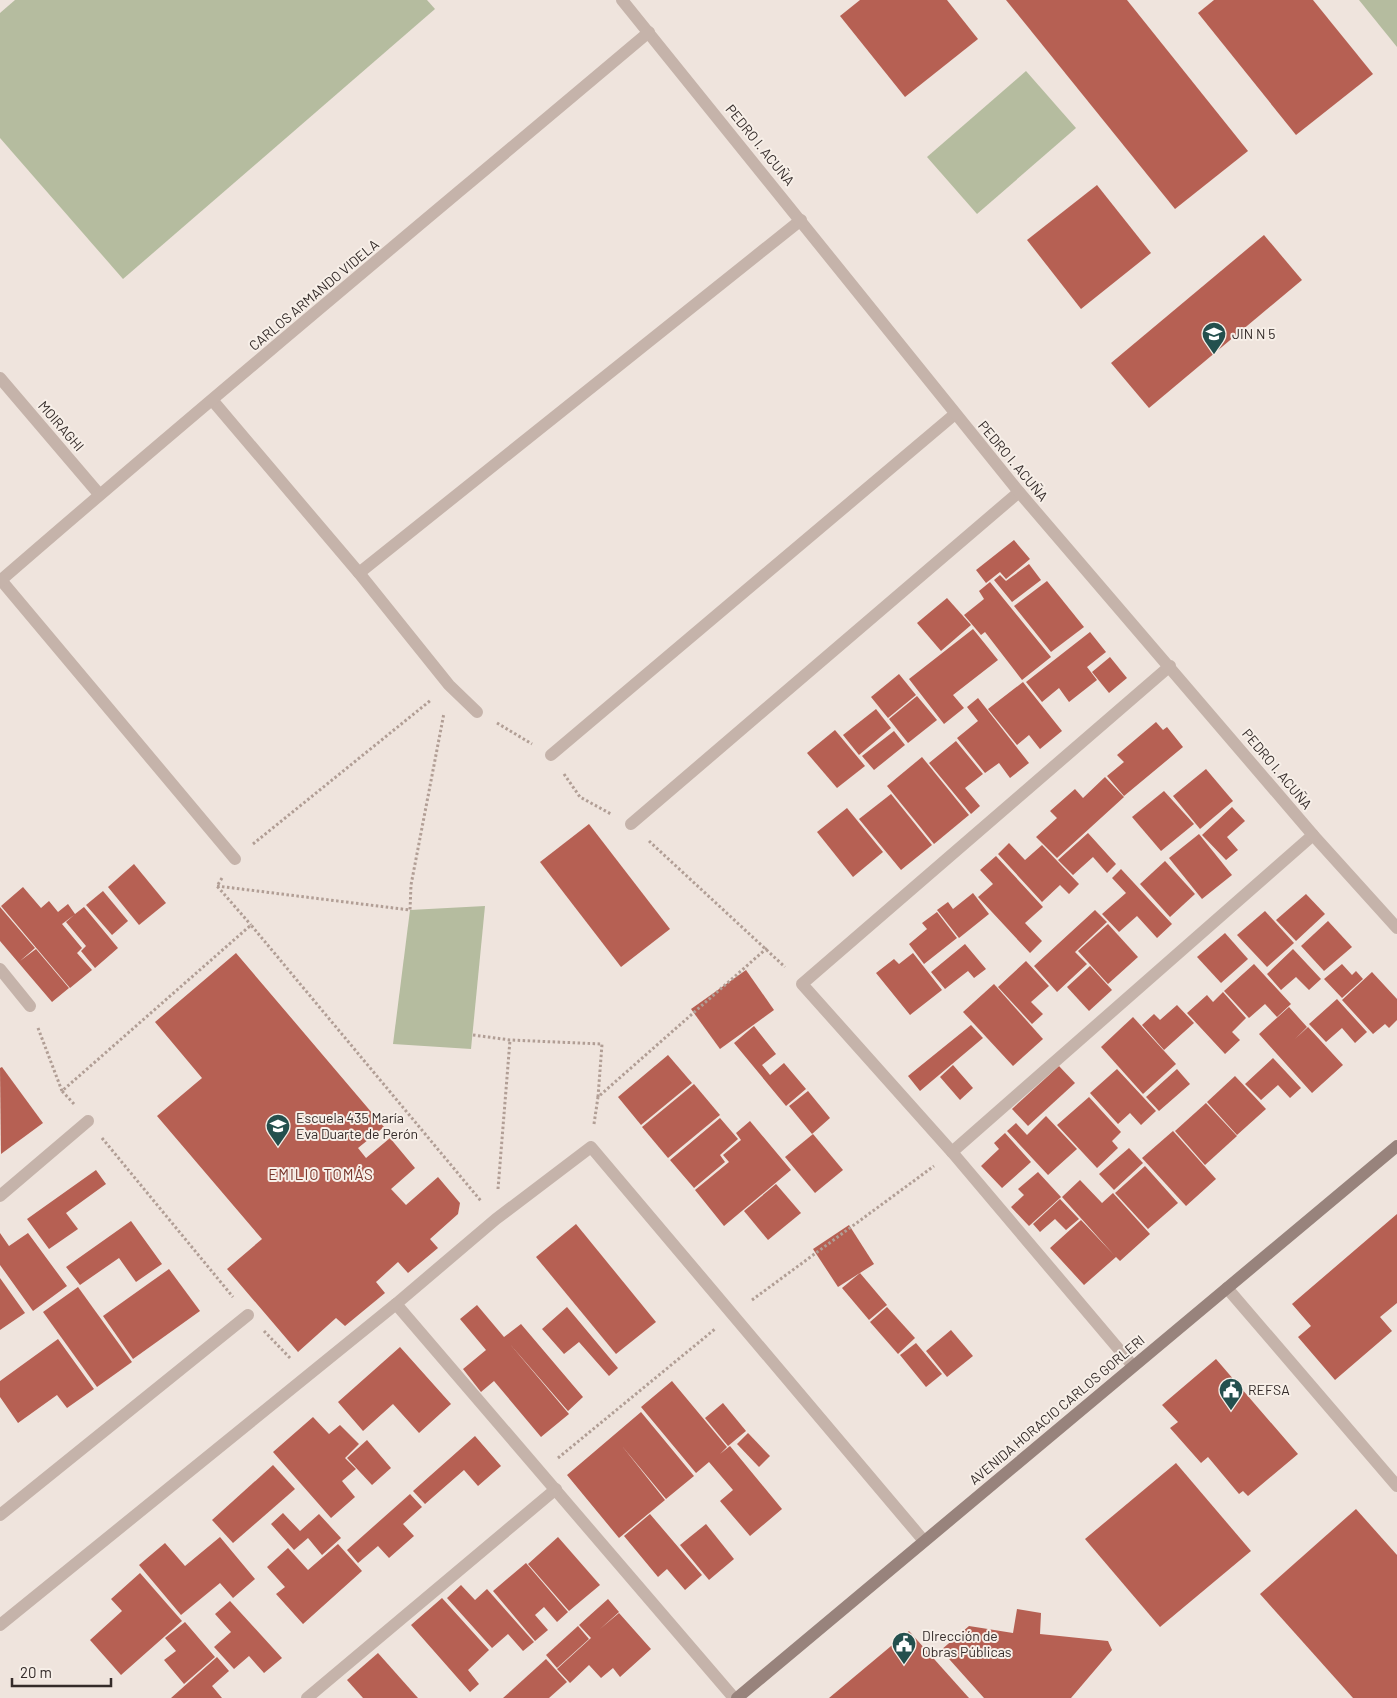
<svg xmlns="http://www.w3.org/2000/svg" width="1397" height="1698" viewBox="0 0 1397 1698" font-family="Barlow,sans-serif">
<style>
.green{fill:#b5bc9f}
.building{fill:#b66053}
.lines{fill:none;stroke-linecap:round;stroke-linejoin:round}
.path{stroke:#b19e95;stroke-width:3;stroke-dasharray:2.5 2.5;stroke-linecap:butt}
.lane{stroke:#c5b3aa;stroke-width:12}
.street{stroke:#c5b3aa;stroke-width:12}
.secondary{stroke:#98837c;stroke-width:12}
.labels{text-anchor:middle;stroke-width:4;stroke-linejoin:round;paint-order:stroke}
.street-label{font-size:14px;fill:#342b29;stroke:#f7efe8}
.poi-label{font-size:14px;fill:#342b29;stroke:#f7efe8;text-anchor:start}
.neighbourhood-label{font-size:15px;letter-spacing:1px;fill:#78362c;stroke:#f7efe8}
</style>
<rect width="100%" height="100%" fill="#efe4dd"/>
<g class="green">
<polygon points="15,0 427,0 435,9 123,279 0,138 0,13"/>
<polygon points="1359,0 1397,0 1397,47"/>
<polygon points="1026,71 1076,128 977,214 927,157"/>
<polygon points="485,906 471,1049 393,1044 410,910"/>
</g>
<g class="building">
<polygon points="860,0 947,0 978,39 905,97 840,16"/>
<polygon points="1006,0 1127,0 1248,151 1175,209"/>
<polygon points="1214,0 1313,0 1373,74 1296,135 1198,13"/>
<polygon points="1097,185 1151,253 1081,309 1027,240"/>
<polygon points="1264,235 1302,280 1149,408 1111,363"/>
<polygon points="1014,540 1030,559 1006,579 1000,572 986,583 976,570"/>
<polygon points="1029,564 1041,580 1012,602 994,580 1000,575 1006,581"/>
<polygon points="1047,581 1084,627 1051,652 1014,606"/>
<polygon points="990,582 1051,657 1022,680 985,632 981,635 964,615 984,599 979,591"/>
<polygon points="947,598 971,625 941,651 917,623"/>
<polygon points="973,629 998,660 953,695 964,708 944,724 909,679"/>
<polygon points="1090,632 1106,652 1087,667 1097,680 1069,702 1059,688 1042,702 1026,682"/>
<polygon points="1110,657 1127,678 1109,693 1092,672"/>
<polygon points="899,674 916,695 888,718 871,697"/>
<polygon points="1023,682 1062,731 1040,749 1029,735 1017,745 988,709"/>
<polygon points="917,696 937,720 908,743 889,719"/>
<polygon points="978,698 1029,763 1010,778 999,763 985,773 957,738 978,721 967,707"/>
<polygon points="876,709 891,728 859,755 843,735"/>
<polygon points="1156,722 1163,730 1167,727 1183,747 1124,796 1107,776 1124,762 1117,755"/>
<polygon points="835,730 865,766 837,788 807,753"/>
<polygon points="894,731 905,745 874,770 862,756"/>
<polygon points="956,741 983,774 965,788 980,806 971,814 929,763"/>
<polygon points="922,757 969,815 934,844 887,786"/>
<polygon points="1206,769 1233,801 1200,829 1173,796"/>
<polygon points="1105,777 1124,797 1057,858 1036,837 1057,818 1050,811 1075,789 1083,798"/>
<polygon points="1164,791 1194,824 1161,851 1132,817"/>
<polygon points="891,794 932,845 901,870 859,819"/>
<polygon points="1232,807 1245,821 1227,837 1238,850 1226,860 1202,835"/>
<polygon points="847,808 883,852 853,877 817,832"/>
<polygon points="589,824 670,929 621,967 540,862"/>
<polygon points="1088,833 1116,864 1107,873 1093,857 1073,875 1058,860"/>
<polygon points="1199,834 1232,875 1202,899 1169,858"/>
<polygon points="1009,843 1025,860 1042,845 1079,884 1069,894 1060,885 1042,902 998,854"/>
<polygon points="996,856 1043,907 1025,923 1042,941 1030,953 978,897 993,884 980,870"/>
<polygon points="1165,861 1195,894 1170,917 1140,884"/>
<polygon points="134,864 166,903 139,925 108,887"/>
<polygon points="1121,869 1172,924 1157,938 1137,916 1119,932 1102,914 1126,893 1112,878"/>
<polygon points="23,887 41,908 49,901 58,912 68,904 75,914 84,907 118,948 95,968 81,951 86,946 66,922 74,915 62,924 82,948 77,953 92,970 70,988 1,906"/>
<polygon points="103,891 128,921 112,935 86,905"/>
<polygon points="973,893 989,914 959,938 937,910 948,902 953,909"/>
<polygon points="1306,894 1325,914 1296,941 1276,920"/>
<polygon points="0,907 35,948 20,961 36,949 69,988 52,1002 0,941"/>
<polygon points="1095,910 1107,922 1075,952 1087,964 1057,992 1034,966"/>
<polygon points="1265,911 1294,943 1267,967 1237,935"/>
<polygon points="937,912 957,938 924,964 909,944 927,929 922,923"/>
<polygon points="1328,921 1352,947 1324,971 1301,946"/>
<polygon points="1108,924 1138,957 1108,984 1078,951"/>
<polygon points="1225,933 1248,959 1221,983 1197,957"/>
<polygon points="965,944 986,969 974,978 968,971 945,989 931,972"/>
<polygon points="1293,949 1321,979 1309,990 1296,977 1281,990 1267,974"/>
<polygon points="236,953 384,1127 358,1148 366,1158 390,1138 415,1168 391,1189 406,1205 438,1177 460,1203 458,1214 430,1239 438,1248 408,1273 398,1262 376,1282 385,1293 345,1326 336,1318 298,1352 227,1269 262,1239 157,1116 202,1078 155,1022"/>
<polygon points="913,953 942,990 910,1015 876,973 894,959 899,964"/>
<polygon points="1026,961 1049,986 1031,1002 1043,1014 1032,1024 998,987"/>
<polygon points="1254,964 1291,1004 1277,1017 1265,1004 1249,1018 1224,991"/>
<polygon points="1342,964 1352,975 1356,971 1363,979 1342,998 1324,979"/>
<polygon points="1090,966 1112,990 1089,1011 1067,987"/>
<polygon points="746,970 774,1010 720,1049 691,1009"/>
<polygon points="1372,972 1397,999 1397,1020 1389,1028 1385,1024 1373,1034 1342,1000"/>
<polygon points="994,984 1043,1039 1013,1066 963,1012"/>
<polygon points="1223,992 1246,1018 1232,1032 1240,1040 1225,1054 1187,1013 1207,995 1213,1002"/>
<polygon points="1337,999 1367,1032 1355,1043 1342,1028 1326,1042 1309,1024"/>
<polygon points="1177,1005 1194,1023 1164,1050 1142,1025 1154,1014 1160,1020"/>
<polygon points="1289,1007 1307,1027 1295,1039 1308,1027 1343,1065 1312,1093 1259,1034"/>
<polygon points="1133,1017 1176,1064 1143,1094 1101,1047"/>
<polygon points="971,1025 983,1038 920,1091 908,1076"/>
<polygon points="754,1026 776,1054 762,1065 770,1075 784,1063 806,1089 786,1106 734,1043"/>
<polygon points="668,1055 692,1083 641,1125 618,1097"/>
<polygon points="1273,1058 1301,1088 1290,1098 1278,1085 1261,1100 1245,1084"/>
<polygon points="953,1065 973,1088 960,1100 940,1077"/>
<polygon points="1059,1066 1075,1083 1028,1126 1012,1109"/>
<polygon points="2,1067 43,1123 1,1154 0,1068"/>
<polygon points="1117,1069 1156,1111 1141,1125 1130,1113 1118,1124 1090,1093"/>
<polygon points="1177,1069 1190,1084 1159,1111 1146,1097"/>
<polygon points="1235,1076 1266,1109 1237,1135 1207,1102"/>
<polygon points="694,1084 720,1115 668,1158 642,1127"/>
<polygon points="808,1091 830,1118 812,1134 789,1106"/>
<polygon points="1089,1097 1121,1132 1112,1141 1118,1148 1097,1168 1057,1125"/>
<polygon points="1206,1103 1237,1136 1205,1165 1175,1131"/>
<polygon points="1046,1116 1077,1149 1048,1175 1007,1131 1016,1123 1027,1135"/>
<polygon points="720,1118 738,1139 720,1155 725,1162 694,1188 670,1160"/>
<polygon points="750,1121 791,1170 724,1226 695,1190 729,1162 723,1155 741,1140 736,1133"/>
<polygon points="1173,1131 1216,1179 1186,1206 1142,1158"/>
<polygon points="1005,1133 1031,1162 1002,1188 981,1166 999,1149 994,1143"/>
<polygon points="813,1134 843,1170 815,1193 785,1157"/>
<polygon points="1129,1148 1143,1163 1114,1190 1099,1174"/>
<polygon points="1145,1166 1178,1203 1148,1229 1115,1193"/>
<polygon points="96,1170 106,1184 66,1213 78,1229 49,1249 27,1219"/>
<polygon points="1038,1172 1061,1197 1029,1226 1011,1207 1024,1195 1018,1189"/>
<polygon points="1080,1180 1102,1203 1113,1193 1150,1234 1120,1261 1116,1257 1084,1285 1050,1248 1081,1220 1114,1255 1062,1197"/>
<polygon points="776,1184 801,1213 768,1240 744,1211"/>
<polygon points="1060,1199 1079,1219 1066,1230 1055,1219 1040,1232 1033,1224"/>
<polygon points="1397,1214 1397,1303 1380,1317 1392,1331 1335,1380 1298,1337 1311,1326 1292,1304"/>
<polygon points="131,1221 162,1264 136,1282 119,1258 80,1285 66,1267"/>
<polygon points="576,1224 656,1322 616,1354 536,1257"/>
<polygon points="849,1225 874,1264 838,1287 813,1249"/>
<polygon points="0,1233 9,1246 28,1233 67,1286 33,1311 0,1265"/>
<polygon points="169,1269 200,1311 133,1359 103,1316"/>
<polygon points="860,1273 887,1305 869,1320 842,1288"/>
<polygon points="0,1278 25,1313 0,1330"/>
<polygon points="78,1287 132,1362 97,1387 43,1312"/>
<polygon points="477,1305 504,1337 521,1324 583,1397 568,1411 509,1343 569,1414 541,1437 494,1381 481,1392 463,1369 486,1350 460,1319"/>
<polygon points="567,1307 618,1368 609,1376 579,1342 564,1354 542,1329"/>
<polygon points="887,1307 915,1338 898,1354 870,1322"/>
<polygon points="951,1330 973,1356 947,1377 926,1351"/>
<polygon points="58,1339 94,1389 67,1408 57,1395 18,1423 0,1397 0,1381"/>
<polygon points="916,1343 942,1374 926,1387 900,1355"/>
<polygon points="400,1347 451,1404 419,1433 393,1404 363,1431 338,1402"/>
<polygon points="1216,1359 1298,1454 1248,1496 1243,1491 1239,1494 1208,1457 1201,1463 1170,1428 1178,1422 1162,1405"/>
<polygon points="672,1381 727,1447 720,1454 730,1446 782,1509 750,1536 720,1501 733,1490 709,1462 696,1473 641,1407"/>
<polygon points="723,1403 746,1431 728,1446 705,1418"/>
<polygon points="641,1412 694,1476 666,1499 622,1446 665,1500 619,1538 567,1475"/>
<polygon points="313,1417 329,1434 340,1425 359,1444 345,1458 356,1469 342,1481 355,1497 331,1518 273,1452"/>
<polygon points="748,1433 770,1456 759,1467 737,1444"/>
<polygon points="475,1436 501,1466 478,1486 464,1470 425,1504 413,1491"/>
<polygon points="367,1440 391,1468 372,1485 347,1458"/>
<polygon points="1176,1463 1251,1551 1160,1627 1085,1539"/>
<polygon points="273,1465 295,1489 233,1543 212,1520"/>
<polygon points="410,1494 422,1507 403,1524 414,1536 389,1558 378,1546 358,1563 347,1550"/>
<polygon points="1356,1509 1397,1555 1397,1698 1353,1698 1260,1594"/>
<polygon points="283,1513 300,1531 319,1514 341,1538 322,1555 308,1538 294,1550 271,1524"/>
<polygon points="650,1514 702,1575 685,1590 667,1569 658,1577 624,1536"/>
<polygon points="706,1524 734,1559 709,1580 680,1545"/>
<polygon points="220,1537 255,1579 233,1598 220,1583 181,1615 139,1565 165,1543 185,1566"/>
<polygon points="558,1537 600,1585 569,1611 528,1564"/>
<polygon points="338,1544 362,1571 303,1624 276,1594 285,1587 267,1567 288,1548 308,1570"/>
<polygon points="526,1563 568,1612 557,1622 544,1607 535,1615 548,1630 535,1641 493,1591"/>
<polygon points="140,1573 182,1621 121,1675 90,1640 122,1611 111,1599"/>
<polygon points="461,1585 475,1600 487,1589 534,1642 523,1651 508,1634 492,1648 447,1598"/>
<polygon points="442,1598 489,1650 468,1670 479,1684 470,1692 411,1625"/>
<polygon points="608,1599 619,1612 600,1629 619,1613 651,1649 620,1677 613,1668 601,1678 589,1665 570,1683 557,1669 591,1638 579,1625"/>
<polygon points="230,1601 282,1658 264,1673 249,1656 234,1669 214,1647 231,1632 215,1614"/>
<polygon points="1017,1609 1041,1613 1040,1634 1108,1641 1112,1650 1071,1698 984,1698 941,1650 969,1626 1013,1633"/>
<polygon points="185,1622 215,1657 184,1684 164,1660 176,1651 165,1638"/>
<polygon points="578,1626 589,1639 557,1668 546,1655"/>
<polygon points="909,1631 969,1698 829,1698"/>
<polygon points="378,1653 418,1698 363,1698 347,1680"/>
<polygon points="217,1657 229,1671 212,1686 222,1698 171,1698"/>
<polygon points="546,1659 567,1682 549,1698 503,1698"/>
</g>
<g class="lines">
<g class="path">
<polyline points="497,723 532,744"/>
<polyline points="564,774 580,797 611,814"/>
<polyline points="649,841 785,967"/>
<polyline points="253,844 431,700"/>
<polyline points="222,878 217,886 251,925"/>
<polyline points="217,886 410,910 411,885 444,713"/>
<polyline points="38,1028 62,1091"/>
<polyline points="473,1035 510,1040 602,1044 598,1097"/>
<polyline points="74,1104 62,1091 251,925 481,1201"/>
<polyline points="594,1124 598,1097 767,948"/>
<polyline points="102,1138 233,1297"/>
<polyline points="498,1189 510,1040"/>
<polyline points="752,1300 934,1166"/>
<polyline points="264,1331 291,1359"/>
<polyline points="558,1458 715,1329"/>
</g>
<g class="lane">
<polyline points="213,401 359,573 449,685 477,712"/>
<polyline points="359,573 801,220"/>
<polyline points="551,755 955,414"/>
<polyline points="631,824 1019,492"/>
<polyline points="0,969 30,1006"/>
<polyline points="952,1152 1313,835"/>
<polyline points="0,1196 88,1121"/>
<polyline points="1227,1288 1397,1486"/>
<polyline points="396,1304 734,1698"/>
<polyline points="1133,1366 952,1152 802,984 1170,666"/>
<polyline points="307,1698 556,1489"/>
</g>
<g class="street">
<polyline points="622,0 1019,492 1313,835 1397,928"/>
<polyline points="0,378 99,494"/>
<polyline points="1,580 235,859"/>
<path d="M0,581C214,395 432,215 649,32"/>
<polyline points="0,1515 248,1315"/>
<polyline points="0,1625 396,1304 496,1219 591,1147 924,1541"/>
</g>
<polyline class="secondary" points="737,1698 1397,1146"/>
</g>
<defs>
<symbol id="school-pin" viewBox="-11 -11 22 30"><path d="M0 17L-7.5 6A9.5 9.5 0 1 1 7.5 6Z" fill="#24504e" stroke="#f7efe8"/><path d="M0-5L7-2L0 1L-7-2ZM-4 1L0 2.5L4 1V4Q0 6-4 4Z" fill="#fff"/></symbol>
<symbol id="civic-pin" viewBox="-11 -11 22 30"><path d="M0 17L-7.5 6A9.5 9.5 0 1 1 7.5 6Z" fill="#24504e" stroke="#f7efe8"/><path d="M-.6-6.5H3V-4.5H.6V-3L4-1V1h2V6H-6V1h2V-1L-.6-3ZM-1.2 2.5V6h2.4V2.5Z" fill="#fff"/></symbol>
</defs>
<g fill-rule="evenodd">
<use href="#school-pin" x="1200" y="320" width="28" height="38"/>
<use href="#school-pin" x="264" y="1112" width="28" height="38"/>
<use href="#civic-pin" x="1217" y="1376" width="28" height="38"/>
<use href="#civic-pin" x="890" y="1630" width="28" height="38"/>
</g>
<g class="labels">
<g class="street-label">
<text transform="translate(760 145) rotate(51)" y="5">PEDRO I. ACUÑA</text>
<text transform="translate(314 295) rotate(-40)" y="5">CARLOS ARMANDO VIDELA</text>
<text transform="translate(61 426) rotate(49)" y="5">MOIRAGHI</text>
<text transform="translate(1013 461) rotate(50)" y="5">PEDRO I. ACUÑA</text>
<text transform="translate(1277 769) rotate(50)" y="5">PEDRO I. ACUÑA</text>
<text transform="translate(1057 1410) rotate(-40)" y="5">AVENIDA HORACIO CARLOS GORLERI</text>
</g>
<g class="poi-label">
<text x="1232" y="339">JIN N 5</text>
<text x="296" y="1123">Escuela 435 María<tspan x="296" dy="16">Eva Duarte de Perón</tspan></text>
<text x="1248" y="1395">REFSA</text>
<text x="922" y="1641">DIrección de<tspan x="922" dy="16">Obras Públicas</tspan></text>
</g>
<g class="neighbourhood-label">
<text x="321" y="1180">EMILIO TOMÁS</text>
</g>
</g>
<path d="M12 1678v8h99v-8" fill="none" stroke="#342b29" stroke-width="2.5"/>
<text x="20" y="1678" font-size="15" fill="#342b29" stroke="#f7efe8" stroke-width="4" paint-order="stroke">20 m</text>
</svg>
